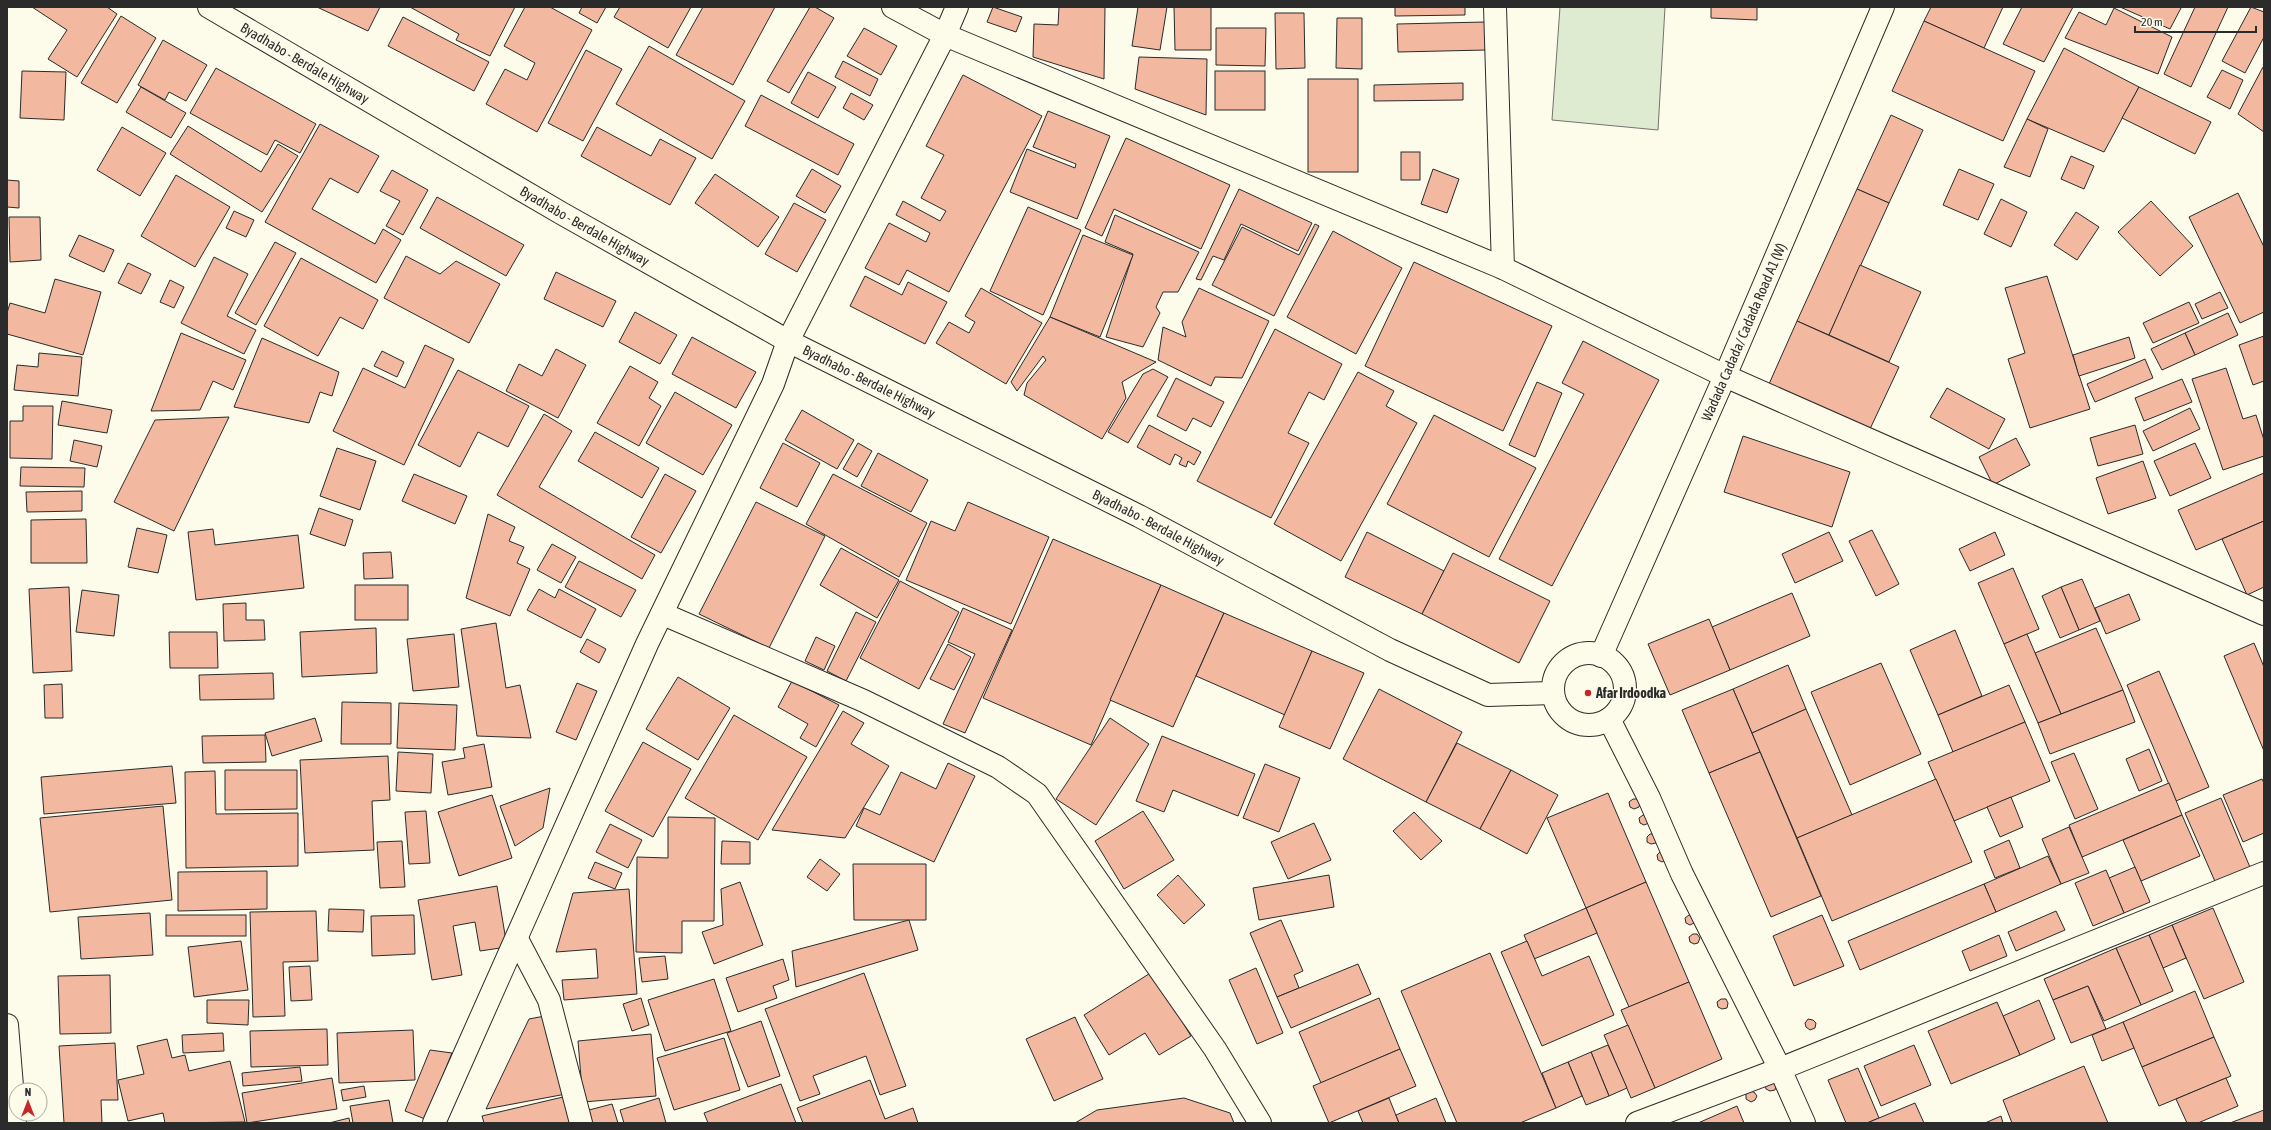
<svg xmlns="http://www.w3.org/2000/svg" width="2271" height="1130" viewBox="0 0 2271 1130" font-family="'Asap Condensed',sans-serif">
<style>
.green{fill:#deebd1;stroke:#74746e}
.building{fill:#f2b8a0;stroke:#2b2b2b}
.lines{fill:none;stroke-linecap:round;stroke-linejoin:round}
.minor-casing{stroke:#2b2b2b;stroke-width:24}
.secondary-casing{stroke:#2b2b2b;stroke-width:24}
.primary-casing{stroke:#2b2b2b;stroke-width:24}
.minor{stroke:#fdfbea;stroke-width:22}
.secondary{stroke:#fdfbea;stroke-width:22}
.primary{stroke:#fdfbea;stroke-width:22}
.poi-dot{fill:#c62828;stroke:#fdfbea;stroke-width:1.5}
.labels{text-anchor:middle;stroke-width:3;stroke-linejoin:round;paint-order:stroke}
.street-label{font-size:14px;fill:#2b2b2b;stroke:#fdfbea}
.poi-label{font-size:14px;font-weight:bold;fill:#2b2b2b;stroke:#fdfbea;text-anchor:start}
</style>
<rect width="100%" height="100%" fill="#fdfbea"/>
<polygon class="green" points="1560,7 1665,7 1658,130 1552,120"/>
<g class="building">
<polygon points="107,7 117,14 77,77 48,59 67,30 32,7"/>
<polygon points="317,7 380,7 368,31"/>
<polygon points="410,7 515,7 490,56 456,40 459,34"/>
<polygon points="525,7 550,7 592,30 537,132 486,104 505,69 527,80 535,63 504,46"/>
<polygon points="582,7 606,7 597,23 579,13"/>
<polygon points="620,7 691,7 668,48 614,17"/>
<polygon points="703,7 775,7 733,85 676,55"/>
<polygon points="810,7 815,7 834,18 789,93 767,81"/>
<polygon points="993,7 1022,17 1016,32 987,22"/>
<polygon points="1059,7 1105,7 1104,79 1033,57 1034,24 1058,25"/>
<polygon points="1138,7 1167,7 1160,50 1132,46"/>
<polygon points="1174,7 1211,7 1211,50 1175,50"/>
<polygon points="1395,7 1465,7 1465,15 1395,16"/>
<polygon points="1711,7 1757,7 1757,20 1711,18"/>
<polygon points="1931,7 2003,7 1984,48 1924,21"/>
<polygon points="2022,7 2073,7 2044,62 2003,44"/>
<polygon points="2120,7 2180,7 2181,8 2170,29"/>
<polygon points="2195,7 2228,7 2191,87 2164,74"/>
<polygon points="2251,7 2264,12 2264,37 2245,73 2222,61"/>
<polygon points="2114,8 2172,37 2158,74 2065,38 2079,12 2106,25"/>
<polygon points="1275,13 1304,13 1305,68 1276,69"/>
<polygon points="121,16 156,38 117,103 81,83"/>
<polygon points="403,17 489,62 474,91 388,46"/>
<polygon points="1337,18 1362,18 1362,69 1336,68"/>
<polygon points="1924,21 2035,71 2003,141 1892,91"/>
<polygon points="1485,22 1486,50 1398,52 1397,24"/>
<polygon points="864,28 897,46 881,75 847,56"/>
<polygon points="1216,28 1266,28 1265,66 1216,65"/>
<polygon points="163,40 207,65 186,101 169,92 165,100 138,85"/>
<polygon points="649,46 745,101 712,159 616,104"/>
<polygon points="2064,48 2139,87 2104,152 2027,119"/>
<polygon points="586,50 622,69 583,141 548,123"/>
<polygon points="1139,57 1207,59 1206,115 1135,89"/>
<polygon points="843,61 878,79 870,96 835,77"/>
<polygon points="2263,67 2264,67 2264,132 2238,114"/>
<polygon points="216,68 316,124 300,153 275,140 267,155 190,113"/>
<polygon points="2222,70 2243,80 2230,109 2207,97"/>
<polygon points="22,71 66,72 64,120 20,118"/>
<rect x="1215" y="71" width="50" height="39"/>
<polygon points="808,72 836,87 818,118 791,103"/>
<polygon points="963,75 1042,116 949,292 907,270 899,285 865,268 889,223 926,242 930,233 896,215 903,201 940,221 946,211 921,198 944,155 926,146"/>
<rect x="1308" y="79" width="50" height="93"/>
<polygon points="1463,83 1463,100 1374,101 1374,85"/>
<polygon points="141,87 186,113 171,138 126,112"/>
<polygon points="2139,87 2211,122 2195,154 2122,118"/>
<polygon points="851,93 873,105 864,120 843,108"/>
<polygon points="761,95 854,144 838,175 745,126"/>
<polygon points="1048,111 1110,136 1077,219 1010,192 1027,149 1075,168 1076,164 1033,147"/>
<polygon points="1891,115 1923,130 1889,203 1857,189"/>
<polygon points="2027,119 2048,129 2030,177 2004,167"/>
<polygon points="320,124 379,156 358,193 330,178 312,209 375,244 383,229 401,240 376,283 265,222"/>
<polygon points="188,126 261,172 278,144 298,156 262,212 170,154"/>
<polygon points="122,127 166,153 140,196 97,170"/>
<polygon points="597,127 651,156 660,139 696,158 670,205 581,156"/>
<polygon points="1126,138 1230,185 1201,249 1114,209 1102,236 1085,228"/>
<rect x="1401" y="152" width="19" height="28"/>
<polygon points="2071,156 2094,166 2084,189 2061,179"/>
<polygon points="812,169 841,186 825,213 796,196"/>
<polygon points="1433,169 1459,179 1447,213 1421,204"/>
<polygon points="1959,169 1994,184 1978,220 1943,205"/>
<polygon points="392,170 428,190 403,235 386,226 400,201 380,191"/>
<polygon points="715,174 779,217 758,247 695,203"/>
<polygon points="176,175 230,207 195,267 141,236"/>
<polygon points="7,180 19,181 19,208 7,207"/>
<polygon points="1239,189 1312,223 1298,251 1241,224 1224,260 1213,256 1201,280 1196,279"/>
<polygon points="1857,189 1889,203 1829,335 1797,321"/>
<polygon points="2238,193 2264,247 2264,312 2240,323 2189,217"/>
<polygon points="437,197 524,245 506,276 420,228"/>
<polygon points="2001,199 2027,212 2011,247 1984,234"/>
<polygon points="2151,201 2193,246 2160,276 2118,232"/>
<polygon points="794,203 826,220 797,272 765,254"/>
<polygon points="1028,207 1081,230 1043,315 990,291"/>
<polygon points="234,211 254,220 246,237 226,228"/>
<polygon points="2076,212 2099,227 2077,260 2054,245"/>
<polygon points="1115,215 1199,252 1178,292 1163,292 1156,307 1160,313 1143,347 1106,337 1133,254 1105,242"/>
<polygon points="9,217 40,217 41,260 10,262"/>
<polygon points="1315,224 1319,226 1274,316 1212,285 1242,227 1299,255"/>
<polygon points="1333,231 1402,268 1356,354 1287,317"/>
<polygon points="79,235 114,250 104,272 69,256"/>
<polygon points="1083,235 1133,255 1100,337 1050,317"/>
<polygon points="275,242 296,253 256,325 235,313"/>
<polygon points="406,256 440,274 456,261 500,284 469,343 384,298"/>
<polygon points="214,257 248,274 227,316 256,330 244,354 181,323"/>
<polygon points="301,258 378,300 363,329 340,317 318,356 264,326"/>
<polygon points="1414,262 1552,326 1503,431 1365,366"/>
<polygon points="128,263 151,274 141,294 118,283"/>
<polygon points="1860,265 1921,292 1889,362 1829,335"/>
<polygon points="556,272 616,301 603,327 544,299"/>
<polygon points="865,276 902,295 908,282 947,302 925,344 850,306"/>
<polygon points="2047,276 2090,409 2030,428 2008,359 2025,353 2005,288"/>
<polygon points="55,279 101,292 83,355 7,334 7,313 10,303 45,313"/>
<polygon points="170,280 184,287 174,308 160,302"/>
<polygon points="981,288 1042,323 1006,384 936,343 949,322 969,333 975,322 965,316"/>
<polygon points="1199,288 1269,321 1242,378 1215,377 1211,386 1158,360 1163,327 1186,337 1182,322"/>
<polygon points="2220,292 2228,308 2202,319 2195,304"/>
<polygon points="2189,302 2199,323 2153,343 2143,323"/>
<polygon points="635,312 677,335 660,364 619,342"/>
<polygon points="2228,313 2238,335 2195,355 2185,333"/>
<polygon points="1050,317 1156,362 1122,382 1126,398 1102,439 1024,395 1027,383 1046,360 1043,356 1017,391 1011,382"/>
<polygon points="1797,321 1899,367 1870,429 1769,384"/>
<polygon points="1275,329 1342,364 1324,400 1309,392 1288,433 1309,443 1271,518 1197,481"/>
<polygon points="181,333 246,360 233,390 213,381 200,410 151,411"/>
<polygon points="2185,333 2195,355 2162,370 2151,349"/>
<polygon points="2264,336 2264,381 2253,385 2239,345"/>
<polygon points="692,337 756,372 736,408 672,374"/>
<polygon points="2129,337 2135,358 2079,376 2073,355"/>
<polygon points="262,338 339,372 332,396 320,392 309,423 234,407"/>
<polygon points="1583,341 1659,380 1552,586 1499,559 1584,394 1562,383"/>
<polygon points="425,345 454,359 404,465 333,431 363,368 405,388"/>
<polygon points="556,349 586,365 558,418 506,391 519,364 542,376"/>
<polygon points="382,351 404,362 397,377 374,366"/>
<polygon points="39,353 82,357 78,396 14,390 17,365 38,367"/>
<polygon points="2145,359 2153,378 2095,402 2087,384"/>
<polygon points="630,366 658,382 649,398 661,406 639,446 597,423"/>
<polygon points="2226,368 2243,419 2256,415 2264,440 2264,456 2223,470 2192,379"/>
<polygon points="1153,369 1168,377 1128,443 1108,432 1143,374"/>
<polygon points="458,370 529,406 508,447 478,432 460,467 418,445"/>
<polygon points="1358,372 1394,391 1386,406 1417,423 1341,561 1274,524"/>
<polygon points="1176,378 1224,402 1211,427 1193,418 1186,431 1157,416"/>
<polygon points="2182,379 2192,402 2144,421 2135,398"/>
<polygon points="1537,382 1562,393 1535,457 1509,445"/>
<polygon points="1947,388 2005,419 1989,449 1930,417"/>
<polygon points="675,392 732,425 703,475 646,443"/>
<polygon points="62,401 112,410 107,433 58,425"/>
<polygon points="23,406 53,406 52,459 10,458 10,421 23,421"/>
<polygon points="2190,408 2200,429 2153,451 2143,431"/>
<polygon points="802,410 854,440 837,469 785,440"/>
<polygon points="544,414 572,431 539,487 655,555 642,579 497,495"/>
<polygon points="1434,415 1536,468 1489,557 1387,504"/>
<polygon points="229,417 174,531 114,502 155,420"/>
<polygon points="1149,425 1201,452 1194,465 1188,461 1186,467 1179,464 1182,458 1175,454 1170,465 1137,447"/>
<polygon points="2135,425 2143,454 2098,466 2090,438"/>
<polygon points="595,432 659,468 642,498 578,461"/>
<polygon points="1743,436 1850,472 1832,527 1724,492"/>
<polygon points="2016,438 2030,465 1993,485 1979,457"/>
<polygon points="74,440 102,446 97,467 70,461"/>
<polygon points="783,443 820,463 797,507 760,488"/>
<polygon points="858,443 872,451 857,477 843,469"/>
<polygon points="2195,443 2211,478 2170,496 2154,461"/>
<polygon points="337,448 376,461 360,510 320,496"/>
<polygon points="878,453 928,480 911,512 861,486"/>
<polygon points="2143,461 2156,498 2108,514 2096,478"/>
<polygon points="21,467 85,468 84,487 20,486"/>
<polygon points="2264,473 2264,521 2196,550 2178,510"/>
<polygon points="414,474 467,496 455,524 402,501"/>
<polygon points="665,474 696,491 661,553 631,537"/>
<polygon points="833,474 927,523 899,577 806,524"/>
<polygon points="82,491 82,511 27,512 26,492"/>
<polygon points="756,502 825,536 769,648 699,614"/>
<polygon points="968,502 1049,537 1011,624 906,580 931,521 955,531"/>
<polygon points="319,508 353,520 345,546 310,534"/>
<polygon points="488,514 515,527 509,541 524,547 517,563 530,569 510,616 466,598"/>
<polygon points="86,519 87,563 31,563 31,520"/>
<polygon points="2264,521 2264,587 2247,595 2222,539"/>
<polygon points="137,528 167,535 158,573 128,567"/>
<polygon points="213,529 215,545 298,535 304,588 196,600 188,532"/>
<polygon points="1872,530 1899,584 1876,596 1849,541"/>
<polygon points="1367,532 1444,571 1422,614 1345,577"/>
<polygon points="1829,532 1843,561 1795,583 1782,554"/>
<polygon points="1995,532 2005,555 1970,571 1959,549"/>
<polygon points="1053,539 1161,585 1091,745 983,698"/>
<polygon points="552,544 576,557 561,583 537,570"/>
<polygon points="841,548 899,580 877,618 820,585"/>
<polygon points="391,552 393,578 364,579 363,553"/>
<polygon points="1453,553 1550,601 1519,663 1422,614"/>
<polygon points="579,561 636,590 621,617 565,587"/>
<polygon points="2013,568 2039,629 2004,644 1978,583"/>
<polygon points="2082,579 2100,621 2079,630 2061,587"/>
<polygon points="900,581 959,612 919,689 860,658"/>
<rect x="355" y="585" width="53" height="35"/>
<polygon points="1161,585 1224,613 1173,727 1110,700"/>
<polygon points="69,587 72,671 33,673 29,589"/>
<polygon points="2061,587 2079,630 2060,638 2042,596"/>
<polygon points="539,589 555,598 559,589 596,609 581,638 527,610"/>
<polygon points="82,590 119,595 114,636 76,632"/>
<polygon points="1792,593 1810,636 1730,670 1712,627"/>
<polygon points="2129,594 2140,620 2106,634 2095,608"/>
<polygon points="246,603 246,620 264,620 265,640 224,641 223,604"/>
<polygon points="963,608 1012,630 965,733 943,724 975,654 948,642"/>
<polygon points="856,612 876,622 846,681 827,671"/>
<polygon points="1224,613 1312,651 1285,715 1196,676"/>
<polygon points="1709,619 1730,670 1670,695 1648,644"/>
<polygon points="496,623 506,688 520,685 531,738 477,736 461,629"/>
<polygon points="376,628 377,673 302,677 300,632"/>
<polygon points="2096,628 2123,690 2061,714 2035,653"/>
<polygon points="1955,630 1982,696 1938,715 1910,650"/>
<polygon points="169,632 217,632 218,668 170,668"/>
<polygon points="454,634 459,687 413,691 407,639"/>
<polygon points="2027,634 2061,714 2038,723 2004,644"/>
<polygon points="816,637 835,646 824,670 805,661"/>
<polygon points="587,639 606,649 599,663 580,652"/>
<polygon points="2254,643 2264,667 2264,751 2224,656"/>
<polygon points="948,644 971,657 954,690 930,679"/>
<polygon points="1312,651 1364,673 1330,749 1279,727"/>
<polygon points="1881,663 1921,754 1850,785 1811,692"/>
<polygon points="1788,665 1806,709 1752,733 1733,689"/>
<polygon points="2159,671 2209,787 2176,801 2127,685"/>
<polygon points="273,673 274,699 200,700 199,675"/>
<polygon points="678,677 730,708 698,760 646,729"/>
<polygon points="792,681 839,705 816,747 800,738 808,724 778,707"/>
<polygon points="577,683 597,691 576,740 556,732"/>
<polygon points="62,684 63,718 45,718 44,685"/>
<polygon points="2009,685 2025,722 1953,752 1938,715"/>
<polygon points="1379,689 1462,732 1426,802 1343,759"/>
<polygon points="1733,689 1760,752 1709,773 1682,710"/>
<polygon points="2123,690 2135,722 2050,754 2038,723"/>
<polygon points="342,702 391,703 391,744 341,744"/>
<polygon points="399,703 457,705 455,750 397,748"/>
<polygon points="1806,709 1852,815 1797,838 1752,733"/>
<polygon points="843,711 864,723 851,744 889,766 845,838 772,830"/>
<polygon points="734,715 807,757 758,840 685,798"/>
<polygon points="315,718 322,741 272,756 265,733"/>
<polygon points="1110,718 1149,744 1096,825 1056,799"/>
<polygon points="2025,722 2050,781 1954,821 1928,762"/>
<polygon points="265,735 266,762 203,763 202,736"/>
<polygon points="1162,736 1255,774 1238,816 1173,790 1164,812 1136,801"/>
<polygon points="643,742 691,769 653,837 605,811"/>
<polygon points="1457,743 1511,770 1480,829 1426,802"/>
<polygon points="484,744 492,787 448,795 442,762 465,758 463,748"/>
<polygon points="2149,749 2162,781 2139,791 2126,759"/>
<polygon points="398,752 433,754 431,793 396,791"/>
<polygon points="1760,752 1821,896 1771,917 1709,773"/>
<polygon points="2074,753 2098,809 2075,819 2051,762"/>
<polygon points="388,756 390,800 372,801 374,850 305,853 300,760"/>
<polygon points="948,763 975,776 934,862 856,826 864,808 880,815 901,772 936,789"/>
<polygon points="1265,764 1300,778 1279,832 1243,818"/>
<polygon points="172,766 176,803 44,814 41,777"/>
<polygon points="225,770 297,770 297,809 225,810"/>
<polygon points="1511,770 1558,795 1527,854 1480,829"/>
<polygon points="215,771 216,814 298,813 298,866 186,868 185,772"/>
<polygon points="1936,779 1972,862 1832,921 1797,838"/>
<polygon points="2262,779 2264,783 2264,833 2243,842 2223,795"/>
<polygon points="2169,783 2182,815 2082,857 2069,825"/>
<polygon points="550,788 543,828 515,846 500,806"/>
<polygon points="1608,793 1646,882 1586,908 1547,818"/>
<polygon points="492,795 512,858 459,876 438,812"/>
<polygon points="2011,797 2023,827 2000,837 1987,807"/>
<polygon points="2221,798 2252,872 2217,886 2185,813"/>
<polygon points="1633,799 1637,799 1640,803 1639,807 1634,809 1630,807 1629,802"/>
<polygon points="163,806 172,900 50,912 40,818"/>
<polygon points="426,811 430,863 409,864 405,812"/>
<polygon points="1143,811 1174,860 1124,889 1095,841"/>
<polygon points="1414,812 1442,841 1421,860 1393,831"/>
<polygon points="1643,815 1647,815 1649,823 1644,825 1640,823 1639,818"/>
<polygon points="2182,815 2200,856 2141,881 2123,840"/>
<polygon points="668,817 715,818 714,921 682,921 682,953 636,952 637,857 668,858"/>
<polygon points="1314,823 1331,860 1288,879 1271,842"/>
<polygon points="610,824 642,840 628,868 596,852"/>
<polygon points="2069,827 2089,873 2061,884 2042,839"/>
<polygon points="1650,834 1655,834 1658,838 1656,843 1651,844 1647,842 1647,837"/>
<polygon points="2009,840 2020,868 1995,878 1984,851"/>
<polygon points="402,841 405,887 380,888 377,842"/>
<polygon points="722,841 750,842 750,864 721,864"/>
<polygon points="1660,852 1664,852 1666,860 1662,862 1658,860 1657,855"/>
<polygon points="2048,856 2061,884 1996,912 1984,884"/>
<polygon points="820,859 840,874 827,891 807,877"/>
<polygon points="595,862 622,873 615,889 588,878"/>
<polygon points="853,864 926,864 926,920 854,920"/>
<polygon points="2135,867 2150,902 2124,913 2109,878"/>
<polygon points="2106,870 2124,913 2093,926 2075,883"/>
<polygon points="267,871 267,909 178,911 178,872"/>
<polygon points="1178,875 1205,905 1184,924 1157,895"/>
<polygon points="1329,875 1334,907 1259,920 1253,888"/>
<polygon points="740,882 763,945 714,964 702,932 723,925 721,889"/>
<polygon points="1646,882 1689,982 1629,1007 1586,908"/>
<polygon points="1984,884 1996,912 1860,970 1848,941"/>
<polygon points="497,886 507,947 480,951 475,922 453,926 462,975 432,980 418,900"/>
<polygon points="629,889 637,994 564,1000 562,980 598,978 596,949 556,952 573,893"/>
<polygon points="1586,908 1597,933 1534,959 1524,935"/>
<polygon points="2213,908 2244,982 2204,999 2172,925"/>
<polygon points="329,909 364,910 363,932 328,931"/>
<polygon points="316,911 318,961 283,962 285,1016 253,1017 250,912"/>
<polygon points="2056,911 2065,930 2016,951 2008,932"/>
<polygon points="150,913 153,955 81,959 78,917"/>
<rect x="166" y="915" width="80" height="21"/>
<polygon points="414,915 415,954 372,956 371,916"/>
<polygon points="1689,915 1693,915 1695,919 1694,923 1690,925 1686,923 1685,918"/>
<polygon points="1822,915 1844,966 1794,986 1773,936"/>
<polygon points="909,920 918,950 796,987 792,951"/>
<polygon points="1281,920 1303,971 1294,975 1299,988 1277,997 1250,933"/>
<polygon points="2172,925 2186,958 2163,968 2149,935"/>
<polygon points="1693,934 1697,934 1700,938 1698,943 1694,944 1690,942 1689,937"/>
<polygon points="1999,935 2007,956 1970,971 1962,951"/>
<polygon points="2149,935 2173,991 2141,1005 2116,948"/>
<polygon points="241,941 248,990 194,997 188,947"/>
<polygon points="1527,941 1542,976 1589,956 1614,1015 1542,1046 1501,952"/>
<polygon points="2116,948 2141,1005 2104,1021 2088,986 2053,1000 2044,979"/>
<polygon points="1490,953 1556,1108 1520,1123 1457,1123 1401,991"/>
<polygon points="665,956 668,979 642,982 639,958"/>
<polygon points="783,959 789,980 773,986 777,998 738,1012 726,978"/>
<polygon points="1358,964 1371,994 1291,1028 1277,997"/>
<polygon points="310,966 312,1000 291,1001 289,967"/>
<polygon points="1256,968 1283,1033 1257,1044 1229,980"/>
<polygon points="1152,972 1191,1036 1159,1055 1145,1033 1109,1055 1084,1015"/>
<polygon points="864,973 906,1086 880,1095 866,1056 813,1076 820,1094 800,1101 765,1009"/>
<polygon points="110,975 111,1033 60,1034 58,976"/>
<polygon points="714,979 731,1031 665,1051 648,1000"/>
<polygon points="1689,982 1722,1059 1655,1088 1621,1010"/>
<polygon points="2088,986 2106,1029 2071,1043 2053,1000"/>
<polygon points="2195,991 2214,1037 2142,1067 2123,1022"/>
<polygon points="641,998 649,1025 632,1031 623,1004"/>
<polygon points="1379,998 1400,1049 1321,1083 1299,1032"/>
<polygon points="1721,999 1726,999 1728,1003 1727,1008 1722,1009 1718,1007 1717,1002"/>
<polygon points="207,1000 249,1000 248,1025 207,1023"/>
<polygon points="2039,1000 2055,1039 2020,1055 2003,1016"/>
<polygon points="1997,1002 2020,1055 1951,1084 1928,1031"/>
<polygon points="550,1015 566,1094 486,1109 529,1019"/>
<polygon points="1075,1017 1103,1079 1054,1101 1026,1039"/>
<polygon points="1808,1019 1813,1020 1816,1023 1815,1028 1810,1030 1806,1027 1805,1023"/>
<polygon points="761,1021 780,1076 748,1087 727,1033"/>
<polygon points="2123,1022 2134,1048 2102,1061 2092,1035"/>
<polygon points="1628,1025 1655,1088 1631,1098 1604,1035"/>
<polygon points="327,1029 328,1065 251,1067 250,1031"/>
<polygon points="413,1030 415,1080 339,1083 337,1033"/>
<polygon points="223,1033 224,1051 183,1053 182,1035"/>
<polygon points="651,1034 656,1096 583,1102 578,1041"/>
<polygon points="2214,1037 2231,1076 2159,1106 2142,1067"/>
<polygon points="724,1038 740,1090 674,1110 657,1058"/>
<polygon points="167,1039 172,1058 185,1055 189,1071 230,1061 245,1122 165,1123 163,1113 128,1121 118,1080 144,1074 137,1046"/>
<polygon points="115,1043 118,1100 101,1100 102,1123 64,1123 59,1046"/>
<polygon points="1608,1045 1627,1088 1609,1096 1591,1052"/>
<polygon points="1914,1045 1931,1085 1881,1106 1864,1066"/>
<polygon points="1400,1049 1416,1086 1329,1123 1313,1086"/>
<polygon points="430,1050 452,1053 425,1119 405,1111"/>
<polygon points="1591,1052 1609,1096 1586,1105 1568,1062"/>
<polygon points="1568,1062 1582,1096 1556,1108 1542,1073"/>
<polygon points="2084,1066 2108,1123 2012,1123 2003,1100"/>
<polygon points="300,1067 302,1081 243,1086 242,1073"/>
<polygon points="1858,1068 1879,1118 1867,1123 1846,1123 1828,1080"/>
<polygon points="332,1078 337,1109 247,1123 242,1093"/>
<polygon points="2226,1078 2238,1106 2198,1123 2187,1123 2176,1099"/>
<polygon points="870,1080 885,1119 913,1108 918,1123 803,1123 797,1108"/>
<polygon points="1773,1081 1776,1085 1775,1090 1770,1091 1766,1089 1765,1084"/>
<polygon points="781,1084 796,1123 708,1123 704,1113"/>
<polygon points="364,1086 366,1097 343,1101 341,1090"/>
<polygon points="1749,1091 1754,1092 1757,1096 1755,1100 1751,1102 1746,1099 1746,1094"/>
<polygon points="563,1097 570,1123 484,1123 482,1116"/>
<polygon points="659,1098 666,1123 624,1123 620,1110"/>
<polygon points="1184,1098 1230,1113 1234,1123 1075,1123 1097,1110"/>
<polygon points="1389,1098 1399,1123 1363,1123 1358,1111"/>
<polygon points="1436,1098 1446,1123 1399,1123 1396,1115"/>
<polygon points="389,1100 393,1123 353,1123 350,1106"/>
<polygon points="1915,1103 1924,1123 1867,1123"/>
<polygon points="612,1104 618,1123 592,1123 589,1110"/>
<polygon points="1737,1106 1744,1123 1698,1123"/>
<polygon points="2264,1110 2264,1123 2230,1123"/>
<polygon points="2001,1116 2003,1123 1985,1123"/>
<polygon points="349,1118 350,1123 329,1123"/>
</g>
<g class="lines">
<defs>
<g id="minor">
<polyline points="893,7 945,35 1503,268 1725,376 2264,614"/>
<polyline points="1495,7 1503,268"/>
<polyline points="663,614 864,701 998,767 1037,794 1215,1049 1260,1123"/>
<polyline points="1609,719 1649,798 1682,874 1780,1069 1804,1123"/>
<polyline points="517,939 549,1000 581,1123"/>
<polyline points="434,1123 647,644 773,384 788,341 945,35 957,7"/>
<polyline points="1637,1123 1780,1069 2264,873"/>
</g>
<polyline id="secondary" points="7,1025 15,1123"/>
<g id="primary">
<path id="s1" d="M209,7L561,213L788,341L1139,516L1390,650L1488,695L1552,693"/>
<circle cx="1589" cy="689" r="36"/>
<path id="s2" d="M1601,656L1725,376L1883,7"/>
</g>
</defs>
<use href="#minor" class="minor-casing"/>
<use href="#secondary" class="secondary-casing"/>
<use href="#primary" class="primary-casing"/>
<use href="#minor" class="minor"/>
<use href="#secondary" class="secondary"/>
<use href="#primary" class="primary"/>
</g>
<circle class="poi-dot" cx="1588" cy="693" r="4"/>
<g class="labels">
<g class="street-label">
<text dy="5" stroke="none"><textPath href="#s1" startOffset="111">Byadhabo - Berdale Highway</textPath></text>
<text dy="5" stroke="none"><textPath href="#s1" startOffset="435">Byadhabo - Berdale Highway</textPath></text>
<text dy="5" stroke="none"><textPath href="#s2" startOffset="354">Wadada Cadada/ Cadada Road A1 (W)</textPath></text>
<text dy="5" stroke="none"><textPath href="#s1" startOffset="759">Byadhabo - Berdale Highway</textPath></text>
<text dy="5" stroke="none"><textPath href="#s1" startOffset="1083">Byadhabo - Berdale Highway</textPath></text>
</g>
<g class="poi-label">
<text x="1596" y="698">Afar Irdoodka</text>
</g>
</g>
<rect width="2271" height="1130" fill="none" stroke="#2b2b2b" stroke-width="16"/>
<g transform="translate(28 1102)"><circle r="19" fill="#fdfbea" stroke="#a9a89e"/>
<path d="M0-3L7 15L0 10L-7 15Z" fill="#c62828"/>
<text y="-6" font-size="11" font-weight="bold" text-anchor="middle" fill="#2b2b2b">N</text>
</g>
<path d="M2135 26v6h121v-6" fill="none" stroke="#2b2b2b" stroke-width="2"/>
<text x="2141" y="26" font-size="12" fill="#2b2b2b" stroke="#fdfbea" stroke-width="3" paint-order="stroke">20 m</text>
</svg>
